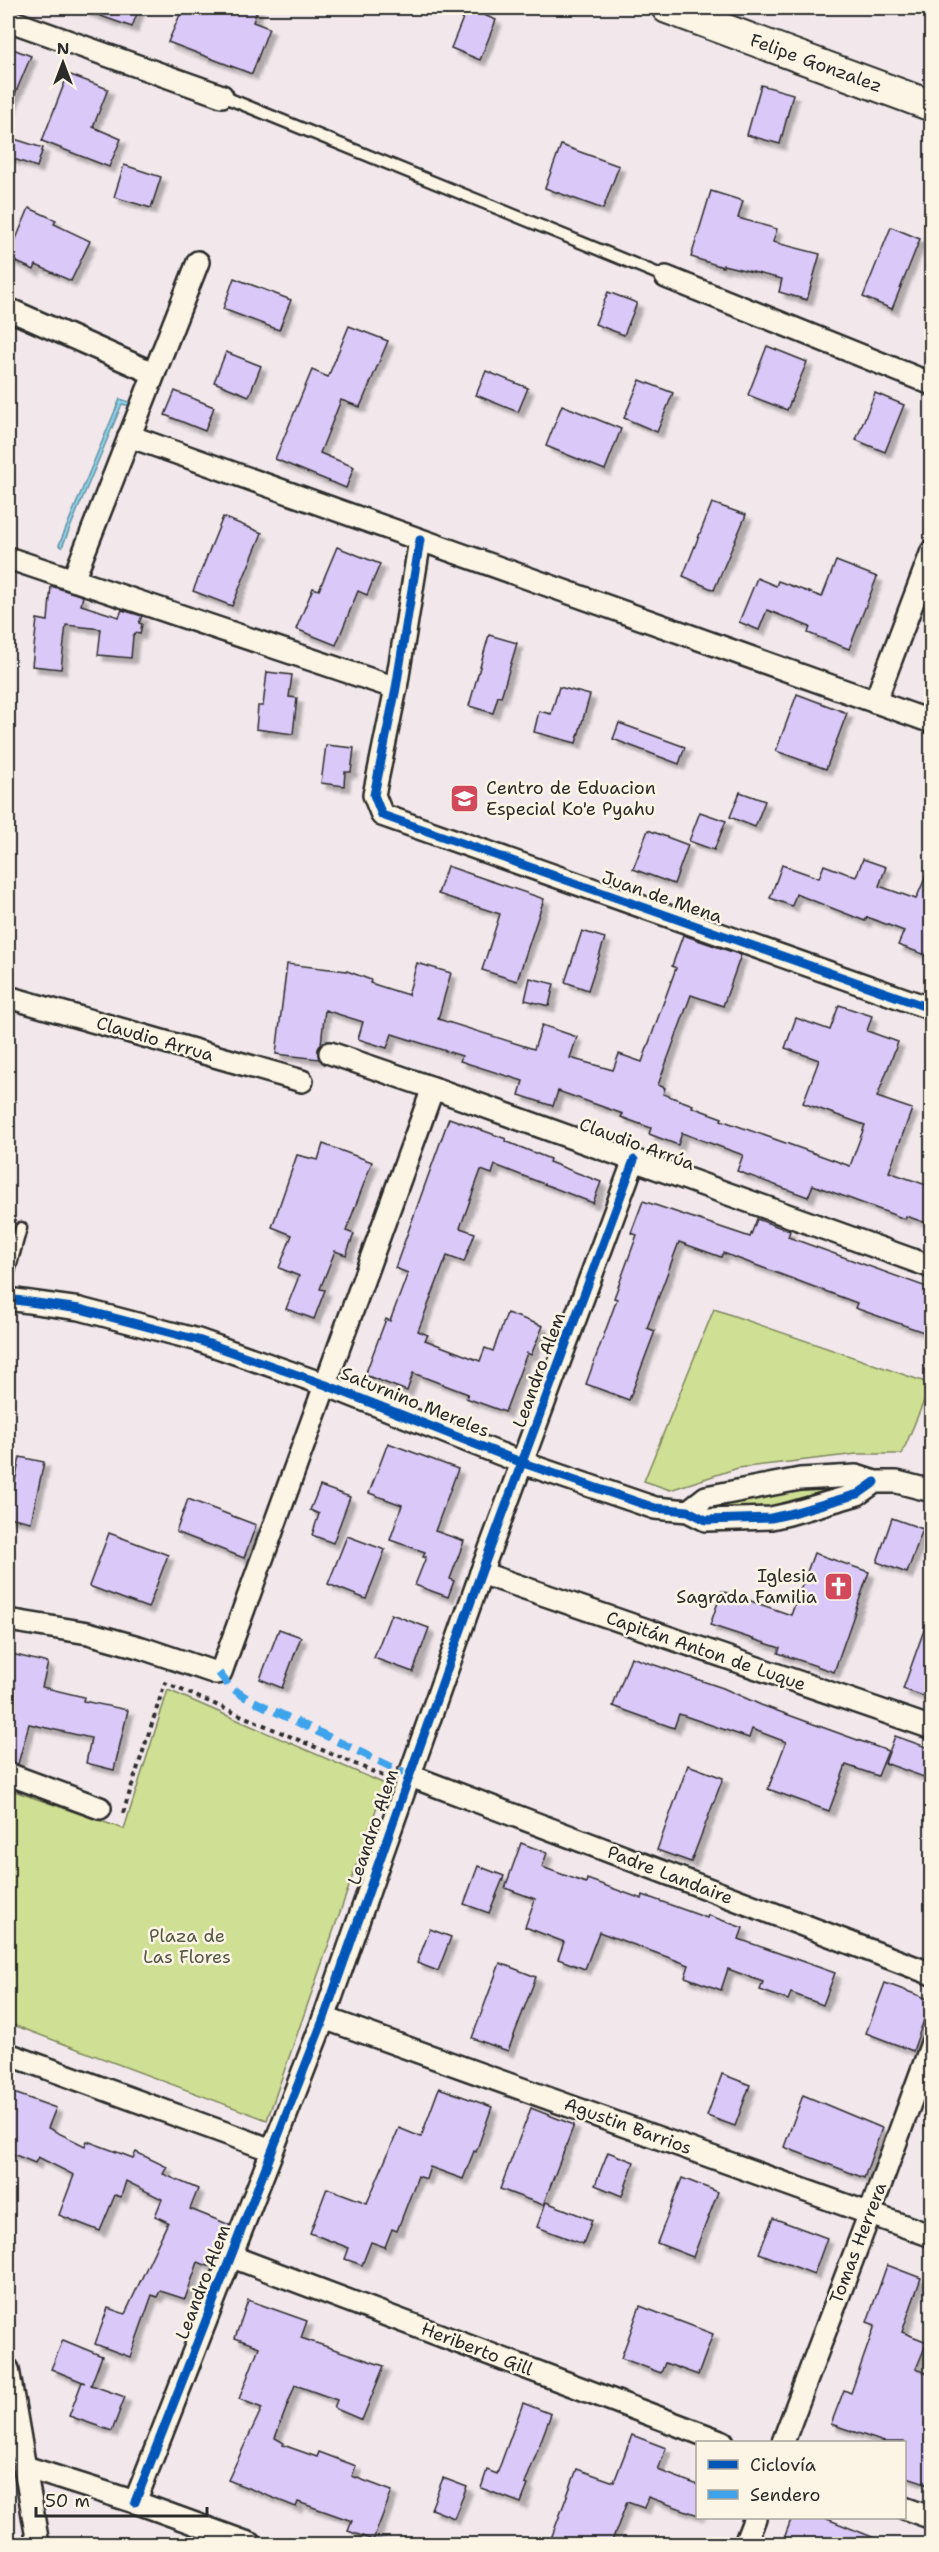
<svg xmlns="http://www.w3.org/2000/svg" width="939" height="2552" viewBox="0 0 939 2552" font-family="'Shantell Sans',sans-serif">
<style>
.green{fill:#cfdf93;stroke:#7d855f;stroke-width:1.5}
.water{fill:#8cd4ed;stroke:#65909f;stroke-width:1.5}
.building{fill:#dac8f9;stroke:#2b2b2b;stroke-width:1.5;filter:url(#shadow)}
.lines{fill:none;stroke-linecap:round;stroke-linejoin:round}
.lane-casing{stroke:#2b2b2b;stroke-width:15}
.street-casing{stroke:#2b2b2b;stroke-width:26}
.secondary-casing{stroke:#2b2b2b;stroke-width:34}
.path{stroke:#2b2b2b;stroke-width:4;stroke-dasharray:4.5 4.5;stroke-linecap:butt}
.lane{stroke:#fcf5e5;stroke-width:10}
.street{stroke:#fcf5e5;stroke-width:21}
.secondary{stroke:#fcf5e5;stroke-width:30}
.quiet{stroke:#3ea3eb;stroke-width:8;stroke-dasharray:15 8;stroke-linecap:butt}
.cycleway-casing{stroke:#fcf5e5;stroke-width:13}
.cycleway{stroke:#0057b8;stroke-width:9}
.labels{text-anchor:middle;stroke-width:5;stroke-linejoin:round;paint-order:stroke}
.street-label{font-size:18px;fill:#2b2b2b;stroke:#fcf5e5}
.poi-label{font-size:18px;fill:#2b2b2b;stroke:#fcf5e5;text-anchor:start}
.park-label{font-size:18px;fill:#545845;stroke:#fcf5e5}
</style>
<defs>
<filter id="shadow"><feDropShadow dx="5.5" dy="5.5" stdDeviation="1.5" flood-color="#0004"/></filter>
</defs>
<rect width="100%" height="100%" fill="#f2e8eb"/>
<filter id="ink" filterUnits="userSpaceOnUse"><feTurbulence type="fractalNoise" baseFrequency=".0167" numOctaves="2"/><feDisplacementMap in="SourceGraphic" scale="12" xChannelSelector="R" yChannelSelector="G"/><feConvolveMatrix kernelMatrix="1 2 1 2 8 2 1 2 1" color-interpolation-filters="sRGB"/></filter>
<g filter="url(#ink)">
<g class="green">
<polygon points="714,1309 931,1384 902,1454 857,1454 738,1468 670,1490 644,1481"/>
<polygon points="860,1482 774,1510 705,1512 703,1506 767,1492"/>
<polygon points="168,1690 385,1784 267,2120 8,2023 8,1789 124,1829"/>
</g>
<polygon class="water" points="120,399 132,403 131,406 122,404 62,547 59,545"/>
<g class="building">
<polygon points="85,8 139,8 132,27 84,10"/>
<polygon points="183,8 258,8 253,22 269,28 252,74 168,42"/>
<polygon points="467,8 496,20 480,60 451,48"/>
<polygon points="13,49 31,56 8,111 8,62"/>
<polygon points="68,74 108,89 93,127 121,139 109,167 42,141"/>
<polygon points="761,85 793,94 780,144 747,135"/>
<polygon points="8,137 43,148 37,167 8,157"/>
<polygon points="561,145 619,166 603,209 545,188"/>
<polygon points="124,165 161,177 151,208 114,197"/>
<polygon points="711,191 743,201 738,218 777,229 773,242 820,254 807,300 779,292 782,279 723,265 723,267 691,257"/>
<polygon points="29,208 56,220 54,224 90,241 71,281 36,265 34,270 8,258"/>
<polygon points="891,227 920,239 892,309 863,297"/>
<polygon points="234,278 291,300 279,330 223,309"/>
<polygon points="608,292 637,303 624,335 595,324"/>
<polygon points="349,326 388,341 360,407 341,400 320,453 354,467 346,488 275,459 312,370 328,377"/>
<polygon points="767,346 807,362 787,410 748,395"/>
<polygon points="226,352 261,366 249,396 214,382"/>
<polygon points="486,371 528,388 518,412 476,395"/>
<polygon points="640,380 673,393 657,432 624,418"/>
<polygon points="175,391 214,407 205,431 165,415"/>
<polygon points="875,393 904,405 885,452 856,440"/>
<polygon points="562,405 621,429 605,470 546,446"/>
<polygon points="712,503 746,515 714,590 683,576"/>
<polygon points="223,517 262,533 232,606 193,591"/>
<polygon points="337,547 380,564 367,595 358,591 336,645 296,629 313,588 319,590"/>
<polygon points="836,561 877,577 849,649 808,633 810,627 767,610 759,630 739,622 757,578 776,586 778,581 822,597"/>
<polygon points="51,586 83,596 81,605 119,617 122,610 142,616 139,623 142,624 140,634 135,633 133,636 131,658 98,655 101,629 66,625 61,669 32,666 37,619 48,621"/>
<polygon points="489,635 517,643 501,697 498,696 493,713 469,706"/>
<polygon points="267,672 292,675 289,697 297,698 293,734 256,729 258,706 263,706"/>
<polygon points="559,687 590,695 576,743 534,732 539,711 551,714"/>
<polygon points="797,694 847,713 826,769 776,751"/>
<polygon points="619,723 685,747 679,764 613,739"/>
<polygon points="326,745 354,748 351,772 345,772 344,786 321,783"/>
<polygon points="740,792 765,801 755,827 730,817"/>
<polygon points="700,812 726,821 714,850 689,841"/>
<polygon points="648,830 688,845 674,884 633,869"/>
<polygon points="863,859 886,867 879,886 916,899 932,862 932,941 926,955 898,945 904,931 867,917 865,921 796,894 792,906 770,898 782,865 819,878 824,865 856,877"/>
<polygon points="447,866 544,899 517,981 482,970 500,914 438,894"/>
<polygon points="582,931 605,938 588,990 565,982"/>
<polygon points="683,935 741,955 723,1006 691,995 658,1085 665,1088 663,1094 693,1105 692,1107 722,1118 721,1120 850,1166 865,1125 803,1103 819,1060 785,1048 796,1018 830,1030 839,1005 872,1016 867,1031 898,1042 877,1097 912,1109 889,1172 932,1187 932,1225 906,1216 905,1219 813,1185 808,1197 737,1171 743,1155 682,1133 678,1145 649,1134 651,1128 621,1117 623,1114 558,1091 553,1106 519,1095 523,1081 460,1061 462,1056 392,1034 387,1048 358,1039 363,1022 325,1010 321,1044 318,1049 319,1059 276,1054 287,964 347,971 371,980 370,983 408,995 417,963 451,973 438,1019 534,1049 542,1025 577,1037 570,1058 613,1070 619,1054 642,1062 676,968 672,966"/>
<polygon points="530,978 554,984 549,1006 525,1000"/>
<polygon points="449,1118 506,1139 505,1141 550,1159 549,1162 601,1182 593,1203 495,1165 492,1174 481,1170 460,1228 475,1233 464,1262 447,1256 418,1331 428,1335 425,1340 480,1361 485,1348 493,1351 507,1313 543,1326 531,1355 527,1353 505,1412 466,1398 468,1394 413,1373 407,1391 365,1375 386,1319 390,1321 408,1273 395,1268"/>
<polygon points="323,1144 372,1162 346,1231 354,1234 346,1255 335,1251 320,1289 325,1290 314,1319 286,1309 299,1276 279,1268 292,1235 272,1227 297,1155 318,1160"/>
<polygon points="643,1201 750,1237 757,1219 790,1231 788,1237 932,1289 932,1335 855,1308 857,1303 777,1273 723,1253 721,1257 679,1242 647,1328 655,1331 629,1400 586,1384 617,1299 614,1298 637,1235 631,1233"/>
<polygon points="388,1443 458,1469 435,1531 464,1541 450,1579 454,1581 448,1597 415,1585 426,1557 423,1557 425,1552 390,1540 402,1505 369,1493"/>
<polygon points="20,1457 44,1462 31,1522 8,1517"/>
<polygon points="320,1486 350,1497 333,1543 312,1535 319,1514 310,1510"/>
<polygon points="188,1499 256,1525 244,1558 176,1532"/>
<polygon points="892,1518 923,1529 907,1573 877,1562"/>
<polygon points="109,1533 168,1555 148,1608 89,1586"/>
<polygon points="347,1536 385,1550 366,1599 328,1584"/>
<polygon points="814,1553 869,1572 834,1672 778,1653 780,1648 710,1625 722,1591 791,1615"/>
<polygon points="391,1614 429,1628 413,1672 374,1658"/>
<polygon points="929,1616 932,1616 932,1699 903,1689"/>
<polygon points="279,1629 301,1637 282,1688 260,1679"/>
<polygon points="8,1653 48,1663 42,1687 84,1697 83,1701 128,1710 114,1770 86,1763 91,1738 29,1724 18,1764 8,1762"/>
<polygon points="631,1657 723,1688 761,1705 888,1751 878,1776 846,1765 829,1811 768,1789 786,1742 752,1729 749,1738 679,1714 674,1728 613,1706"/>
<polygon points="895,1736 932,1749 932,1780 885,1763"/>
<polygon points="688,1765 723,1778 691,1862 657,1850"/>
<polygon points="521,1843 547,1853 542,1867 586,1883 587,1879 642,1899 643,1895 707,1918 708,1915 743,1928 739,1939 835,1973 823,2005 791,1993 788,2000 760,1990 763,1982 728,1969 721,1990 685,1977 689,1965 599,1932 585,1969 558,1959 564,1942 525,1927 535,1899 505,1888"/>
<polygon points="478,1866 504,1876 489,1913 464,1904"/>
<polygon points="430,1929 451,1937 438,1971 417,1963"/>
<polygon points="500,1963 536,1977 508,2051 472,2038"/>
<polygon points="885,1983 931,2000 913,2051 866,2033"/>
<polygon points="722,2074 750,2085 735,2126 707,2116"/>
<polygon points="439,2088 492,2107 476,2152 474,2151 463,2179 430,2167 426,2179 418,2176 397,2231 392,2229 385,2247 371,2242 362,2265 345,2259 349,2248 310,2233 327,2188 367,2203 399,2128 421,2137"/>
<polygon points="14,2093 56,2108 48,2128 85,2146 87,2141 133,2158 136,2152 167,2167 163,2174 198,2189 190,2209 230,2225 217,2257 213,2255 208,2266 198,2262 185,2299 160,2291 157,2297 152,2295 130,2357 95,2344 108,2308 125,2314 168,2222 155,2216 162,2199 126,2181 121,2197 115,2195 100,2231 59,2215 74,2175 38,2157 35,2163 8,2152 8,2111"/>
<polygon points="803,2095 882,2128 864,2178 784,2147"/>
<polygon points="531,2108 574,2125 543,2205 500,2189"/>
<polygon points="608,2152 634,2162 622,2196 595,2185"/>
<polygon points="682,2178 718,2192 693,2257 657,2243"/>
<polygon points="546,2202 592,2220 583,2244 537,2227"/>
<polygon points="773,2218 827,2238 814,2274 759,2253"/>
<polygon points="887,2265 921,2278 902,2332 927,2342 916,2369 932,2375 932,2485 904,2476 904,2442 884,2442 831,2424 844,2390 851,2393 875,2325 867,2322"/>
<polygon points="248,2300 307,2321 301,2338 384,2366 362,2420 334,2408 337,2400 295,2385 275,2438 284,2443 283,2445 317,2457 319,2452 356,2466 352,2476 392,2491 373,2540 348,2531 352,2521 298,2502 296,2507 228,2480 262,2408 239,2399 259,2347 235,2338"/>
<polygon points="640,2306 713,2334 698,2375 665,2363 661,2373 621,2358"/>
<polygon points="63,2340 102,2356 91,2385 125,2397 112,2431 69,2416 82,2382 85,2383 51,2369"/>
<polygon points="523,2403 551,2414 525,2484 528,2485 521,2503 481,2488 487,2470 497,2474"/>
<polygon points="632,2435 666,2448 658,2470 698,2485 698,2515 648,2497 644,2508 627,2502 611,2544 549,2544 577,2469 614,2482"/>
<polygon points="443,2478 467,2487 454,2518 431,2509"/>
<polygon points="792,2517 822,2517 885,2542 885,2544 782,2544"/>
</g>
<g class="lines">
<defs>
<g id="lane">
<polyline points="222,96 666,277"/>
<polyline points="8,1275 21,1228"/>
</g>
<g id="street">
<polyline points="8,20 222,96"/>
<polyline points="666,277 932,384"/>
<polyline points="8,309 153,373"/>
<polyline points="129,436 932,722"/>
<polyline points="420,540 396,688 374,795 382,815 932,1009"/>
<polyline points="8,558 396,688"/>
<polyline points="73,580 198,262"/>
<polyline points="875,702 932,551"/>
<polyline points="8,997 302,1081"/>
<polyline points="330,1053 433,1088 932,1267"/>
<polyline points="8,1299 80,1309 198,1340 326,1385 523,1463 655,1508 688,1511 706,1520 771,1518 789,1514 858,1494 875,1482"/>
<polyline points="688,1511 706,1497 800,1479 856,1476 875,1482 897,1482 932,1491"/>
<polyline points="481,1573 932,1728"/>
<polyline points="8,1620 88,1633 142,1648 216,1673 221,1672 433,1088"/>
<polyline points="8,1774 100,1808"/>
<polyline points="408,1775 932,1974"/>
<polyline points="324,2018 932,2236"/>
<polyline points="8,2054 272,2150"/>
<polyline points="230,2256 723,2442"/>
<polyline points="8,2369 38,2544"/>
<polyline points="783,2442 870,2213 932,2043"/>
<polyline points="25,2467 135,2502 251,2544"/>
<polyline points="135,2502 324,2018 481,1573 634,1160"/>
<polyline points="904,2508 932,2518"/>
<polyline points="745,2544 755,2518"/>
</g>
<polyline id="secondary" points="667,8 932,106"/>
</defs>
<use href="#lane" class="lane-casing"/>
<use href="#street" class="street-casing"/>
<use href="#secondary" class="secondary-casing"/>
<polyline class="path" points="123,1813 165,1683 388,1778"/>
<use href="#lane" class="lane"/>
<use href="#street" class="street"/>
<use href="#secondary" class="secondary"/>
<polyline class="quiet" points="219,1673 229,1686 245,1697 408,1775"/>
<defs>
<g id="cycleway">
<polyline points="420,540 396,688 374,795 382,815 932,1009"/>
<polyline points="8,1299 80,1309 198,1340 326,1385 523,1463 655,1508 688,1511 706,1520 771,1518 789,1514 858,1494 875,1482"/>
<polyline points="135,2502 324,2018 481,1573 634,1160"/>
</g>
</defs>
<use href="#cycleway" class="cycleway-casing"/>
<use href="#cycleway" class="cycleway"/>
</g>
</g>
<defs>
<symbol id="school-square" viewBox="-11 -11 22 22"><rect x="-9" y="-9" width="18" height="18" rx="4" fill="#d1495b" stroke="#fcf5e5"/><path d="M0-5L7-2L0 1L-7-2ZM-4 1L0 2.5L4 1V4Q0 6-4 4Z" fill="#fff"/></symbol>
<symbol id="church-square" viewBox="-11 -11 22 22"><rect x="-9" y="-9" width="18" height="18" rx="4" fill="#d1495b" stroke="#fcf5e5"/><path d="M-1.2-6h2.4v3.5h3.3v2.4h-3.3V6h-2.4V-.1h-3.3v-2.4h3.3Z" fill="#fff"/></symbol>
</defs>
<g fill-rule="evenodd">
<use href="#school-square" x="448" y="782" width="33" height="33"/>
<use href="#church-square" x="822" y="1570" width="33" height="33"/>
</g>
<g class="labels">
<g class="street-label">
<text transform="translate(816 63) rotate(20)" y="6">Felipe Gonzalez</text>
<text transform="translate(662 897) rotate(19)" y="6">Juan de Mena</text>
<text transform="translate(155 1039) rotate(16)" y="6">Claudio Arrua</text>
<text transform="translate(637 1144) rotate(20)" y="6">Claudio Arrúa</text>
<text transform="translate(539 1370) rotate(-70)" y="6">Leandro Alem</text>
<text transform="translate(415 1402) rotate(22)" y="6">Saturnino Mereles</text>
<text transform="translate(706 1651) rotate(19)" y="6">Capitán Anton de Luque</text>
<text transform="translate(373 1827) rotate(-71)" y="6">Leandro Alem</text>
<text transform="translate(670 1875) rotate(21)" y="6">Padre Landaire</text>
<text transform="translate(628 2126) rotate(20)" y="6">Agustin Barrios</text>
<text transform="translate(858 2243) rotate(-69)" y="6">Tomas Herrera</text>
<text transform="translate(203 2282) rotate(-69)" y="6">Leandro Alem</text>
<text transform="translate(477 2349) rotate(21)" y="6">Heriberto Gill</text>
</g>
<g class="poi-label">
<text x="486" y="794">Centro de Eduacion<tspan x="486" dy="21">Especial Ko'e Pyahu</tspan></text>
<text x="817" y="1582" text-anchor="end">Iglesia<tspan x="817" dy="21">Sagrada Familia</tspan></text>
</g>
<g class="park-label">
<text x="187" y="1942">Plaza de<tspan x="187" dy="21">Las Flores</tspan></text>
</g>
</g>
<rect width="939" height="2552" fill="none" stroke="#fcf5e5" stroke-width="30"/>
<rect x="15" y="15" width="909" height="2522" fill="none" stroke="#2b2b2b" stroke-width="2" filter="url(#ink)"/>
<rect x="696" y="2441" width="210" height="78" fill="#fcf5e5" stroke="#a8a49b" stroke-width="1.5"/>
<rect x="708" y="2460" width="30" height="9" fill="#0057b8" stroke="#a8a49b" stroke-width="1.5"/>
<text x="750" y="2471" font-size="18" fill="#2b2b2b">Ciclovía</text>
<rect x="708" y="2490" width="30" height="9" fill="#3ea3eb" stroke="#a8a49b" stroke-width="1.5"/>
<text x="750" y="2501" font-size="18" fill="#2b2b2b">Sendero</text>
<g transform="translate(63 63)" stroke="#fcf5e5" stroke-width="4.5" paint-order="stroke">
<path d="M0-4.5L10 22L0 15L-10 22Z" fill="#2b2b2b"/>
<text y="-9" font-size="16" font-weight="bold" text-anchor="middle" fill="#2b2b2b">N</text>
</g>
<path d="M36 2507v9h171v-9" fill="none" stroke="#2b2b2b" stroke-width="3"/>
<text x="45" y="2507" font-size="18" fill="#2b2b2b" stroke="#fcf5e5" stroke-width="4.5" paint-order="stroke">50 m</text>
</svg>
